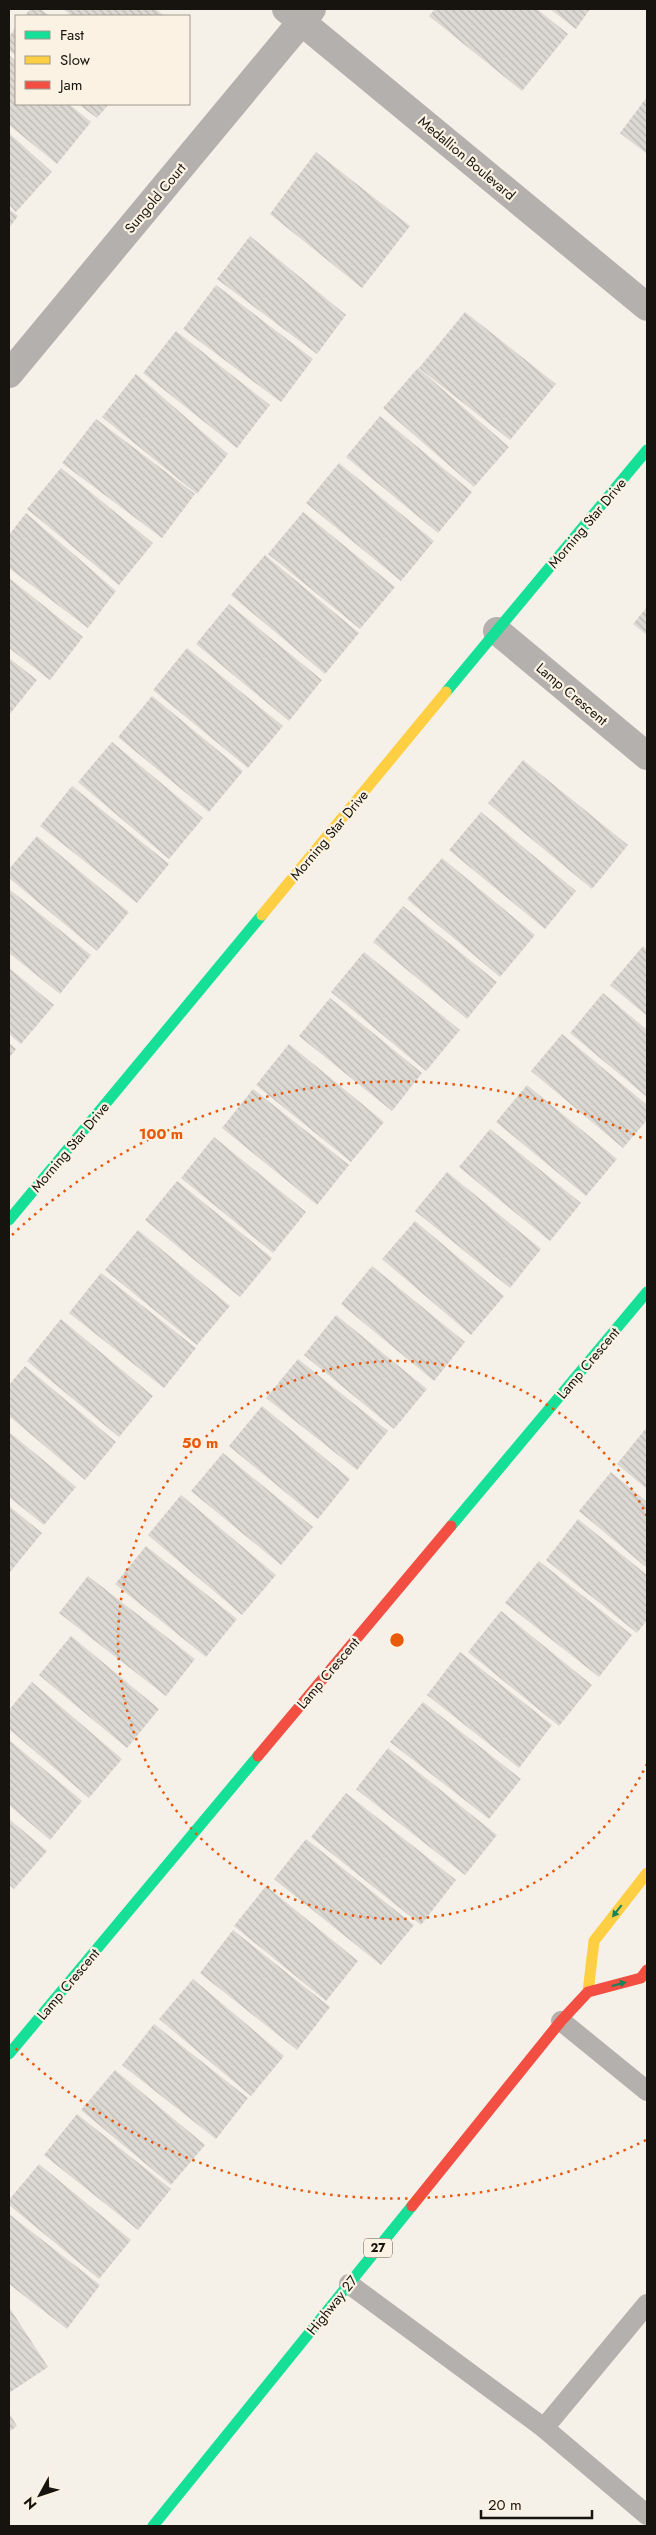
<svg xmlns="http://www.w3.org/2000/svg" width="656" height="2535" viewBox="0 0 656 2535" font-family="Jost,sans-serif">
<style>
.building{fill:url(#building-back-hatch)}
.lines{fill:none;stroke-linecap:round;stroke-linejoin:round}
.lane{stroke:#b3b0ad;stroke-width:20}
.street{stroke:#b3b0ad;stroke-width:28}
.fast{stroke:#16e098;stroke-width:11}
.slow{stroke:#ffcf43;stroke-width:11}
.jam{stroke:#f24e42;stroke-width:11}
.oneway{fill:#16845a}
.ring{fill:none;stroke:#e8590c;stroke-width:2.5;stroke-dasharray:2.5 5}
.labels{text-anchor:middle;stroke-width:4.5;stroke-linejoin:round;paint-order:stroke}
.shield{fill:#fbf2e3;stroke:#5b574f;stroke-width:1}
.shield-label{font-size:12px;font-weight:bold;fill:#17140f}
.street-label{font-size:14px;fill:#17140f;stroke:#fbf2e3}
.centre{fill:#e8590c;stroke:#fbf2e3;stroke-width:2.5}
.ring-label{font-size:15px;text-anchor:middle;font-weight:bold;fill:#e8590c;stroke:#fbf2e3;stroke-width:4.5;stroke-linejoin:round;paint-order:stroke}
</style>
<defs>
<pattern id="building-back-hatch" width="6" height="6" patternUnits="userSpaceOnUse" patternTransform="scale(1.25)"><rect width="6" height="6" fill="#dcd8d2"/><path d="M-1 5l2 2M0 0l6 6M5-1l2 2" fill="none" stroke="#bcb8b3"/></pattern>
</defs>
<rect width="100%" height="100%" fill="#f5f1e9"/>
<g class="building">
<polygon points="30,9 40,9 50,16 25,16"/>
<polygon points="63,9 155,9 165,16 72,16"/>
<polygon points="435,9 537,9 568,34 522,91 429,16"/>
<polygon points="550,9 590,9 576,29"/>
<polygon points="16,27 16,56 9,50 9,37"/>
<polygon points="9,55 16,61 16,104 69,104 91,122 57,164 9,125"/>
<polygon points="647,97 647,154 620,133"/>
<polygon points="78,104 109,104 97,118"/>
<polygon points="9,133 52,172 16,212 9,205"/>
<polygon points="316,152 410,226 362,288 270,214"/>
<polygon points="9,209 18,216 9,228"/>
<polygon points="250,236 346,315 317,354 217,279"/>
<polygon points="216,285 313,359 281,402 183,329"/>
<polygon points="465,312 556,384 510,440 419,368"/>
<polygon points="176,331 270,405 237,448 143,373"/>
<polygon points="418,368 509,447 474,487 383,408"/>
<polygon points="136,374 228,454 197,494 102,417"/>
<polygon points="380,416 472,492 438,533 346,457"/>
<polygon points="96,419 195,494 162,538 62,463"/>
<polygon points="339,463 434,541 401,581 306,503"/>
<polygon points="61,468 153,543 119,585 27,509"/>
<polygon points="303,512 395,587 360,629 268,554"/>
<polygon points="26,513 116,591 88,628 9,568 9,535"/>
<polygon points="265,555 359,633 325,674 231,595"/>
<polygon points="9,578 83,637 50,680 9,648"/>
<polygon points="229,604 322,680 289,721 196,644"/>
<polygon points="647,607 647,635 633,624"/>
<polygon points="187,648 283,726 248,768 153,690"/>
<polygon points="9,658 37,680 9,715"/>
<polygon points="152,696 243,771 209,812 118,737"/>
<polygon points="112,742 203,818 169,859 78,782"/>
<polygon points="523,760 628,845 592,889 488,803"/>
<polygon points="72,786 169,864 137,903 40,826"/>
<polygon points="481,812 576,891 545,929 449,850"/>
<polygon points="37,836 129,912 97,951 9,878 9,869"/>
<polygon points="442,858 535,935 500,977 407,899"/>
<polygon points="9,889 91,955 60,994 9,953"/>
<polygon points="403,906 497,982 467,1019 373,942"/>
<polygon points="643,946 647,950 647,1016 610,985"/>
<polygon points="364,952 460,1030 426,1071 331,992"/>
<polygon points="9,968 54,1005 21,1044 9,1034"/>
<polygon points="603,993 647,1030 647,1097 570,1033"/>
<polygon points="330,998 422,1073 392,1111 299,1036"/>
<polygon points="562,1034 647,1105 647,1120 623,1148 531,1071"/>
<polygon points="9,1043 16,1049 9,1058"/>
<polygon points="289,1044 384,1122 351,1162 256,1085"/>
<polygon points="527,1085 617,1159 586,1196 496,1122"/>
<polygon points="253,1089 349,1165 317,1205 222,1128"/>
<polygon points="490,1129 581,1203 550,1241 459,1167"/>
<polygon points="214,1137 306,1212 273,1253 181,1178"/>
<polygon points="447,1172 541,1249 510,1288 415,1211"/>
<polygon points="177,1181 272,1258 240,1297 145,1220"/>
<polygon points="415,1221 504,1296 471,1335 382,1259"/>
<polygon points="138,1230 230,1306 197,1345 105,1270"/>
<polygon points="372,1266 465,1342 434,1381 341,1304"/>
<polygon points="101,1273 196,1348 164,1388 69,1313"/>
<polygon points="336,1315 427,1389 394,1429 304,1355"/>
<polygon points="61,1319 153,1396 119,1437 27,1361"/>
<polygon points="298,1359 388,1431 357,1470 266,1398"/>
<polygon points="25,1366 116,1442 85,1480 9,1416 9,1385"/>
<polygon points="262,1406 350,1479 318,1519 229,1446"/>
<polygon points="647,1427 647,1489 617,1464"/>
<polygon points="9,1432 76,1487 44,1525 9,1497"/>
<polygon points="223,1453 313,1527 281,1565 191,1491"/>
<polygon points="611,1472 647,1502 647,1568 579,1511"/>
<polygon points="181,1495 276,1575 242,1615 148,1535"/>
<polygon points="9,1506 42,1533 10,1572 9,1570"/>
<polygon points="578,1519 647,1575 647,1620 637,1633 546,1560"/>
<polygon points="146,1546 237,1619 206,1657 115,1584"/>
<polygon points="539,1561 632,1635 599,1677 505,1603"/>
<polygon points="88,1576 195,1659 166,1696 59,1613"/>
<polygon points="501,1611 592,1685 559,1726 468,1652"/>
<polygon points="71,1636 159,1709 127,1748 39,1675"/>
<polygon points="460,1652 552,1725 519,1768 427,1695"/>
<polygon points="32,1682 122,1759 89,1798 9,1729 9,1710"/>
<polygon points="423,1702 521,1779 489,1819 390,1742"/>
<polygon points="9,1740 82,1801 50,1840 9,1805"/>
<polygon points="388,1748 497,1835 465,1875 356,1789"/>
<polygon points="346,1793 456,1880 421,1925 311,1837"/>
<polygon points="9,1819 47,1851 14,1889 9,1885"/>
<polygon points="306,1839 414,1925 381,1965 274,1879"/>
<polygon points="266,1886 358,1961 326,2001 234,1926"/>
<polygon points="233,1930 330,2007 297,2050 200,1973"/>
<polygon points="193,1979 284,2056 251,2096 159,2019"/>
<polygon points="154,2024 248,2098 216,2139 122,2065"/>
<polygon points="115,2070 205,2145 171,2185 81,2110"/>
<polygon points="77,2114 171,2189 138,2230 44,2155"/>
<polygon points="39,2164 131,2240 99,2279 9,2205 9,2200"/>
<polygon points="9,2214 100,2285 67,2329 9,2284"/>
<polygon points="9,2307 48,2367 9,2393"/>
<polygon points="9,2413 17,2426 9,2432"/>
</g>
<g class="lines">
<g class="lane">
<polyline points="561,2021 647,2091"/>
<polyline points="349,2284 544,2428"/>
<polyline points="647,2304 544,2428 647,2515"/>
</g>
<g class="street">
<polyline points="286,9 647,307"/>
<polyline points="9,374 312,9"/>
<polyline points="497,631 647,756"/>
</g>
<g class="fast">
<polyline points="446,692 647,450"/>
<polyline points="9,1220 262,915"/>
<polyline points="451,1526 647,1292"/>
<polyline points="9,2054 258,1756"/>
<polyline points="153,2526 412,2206"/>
</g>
<g class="slow">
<polyline points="262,915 446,692"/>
<polyline points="588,1992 594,1941 647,1873"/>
</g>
<g class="jam">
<polyline points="258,1756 451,1526"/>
<polyline points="412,2206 561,2021 588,1992 641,1978 647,1970"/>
</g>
</g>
<defs><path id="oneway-solid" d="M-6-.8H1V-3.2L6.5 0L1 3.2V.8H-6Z" transform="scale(1.25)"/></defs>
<g class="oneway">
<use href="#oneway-solid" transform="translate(617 1911) rotate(128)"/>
<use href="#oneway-solid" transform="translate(619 1984) rotate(-15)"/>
</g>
<g class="ring">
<path d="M647 1764A279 279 0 1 1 647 1516"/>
<path d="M646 2140A559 559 0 0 1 12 2045M12 1235A559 559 0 0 1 646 1140"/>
</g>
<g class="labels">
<rect class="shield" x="364" y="2238.5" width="28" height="19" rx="4"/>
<g class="shield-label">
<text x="378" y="2252">27</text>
</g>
<g class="street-label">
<text transform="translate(467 158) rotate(40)" y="5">Medallion Boulevard</text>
<text transform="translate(155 198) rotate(-50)" y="5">Sungold Court</text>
<text transform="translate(587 523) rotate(-50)" y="5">Morning Star Drive</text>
<text transform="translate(572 694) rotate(40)" y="5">Lamp Crescent</text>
<text transform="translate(329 835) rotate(-50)" y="5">Morning Star Drive</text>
<text transform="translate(70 1147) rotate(-50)" y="5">Morning Star Drive</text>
<text transform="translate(588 1363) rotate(-50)" y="5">Lamp Crescent</text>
<text transform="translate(328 1673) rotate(-50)" y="5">Lamp Crescent</text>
<text transform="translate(68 1984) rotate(-50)" y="5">Lamp Crescent</text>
<text transform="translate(332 2305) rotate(-51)" y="5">Highway 27</text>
</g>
</g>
<circle cx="397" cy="1640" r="8" class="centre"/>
<g class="ring-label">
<text x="161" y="1139">100 m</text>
<text x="200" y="1448">50 m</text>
</g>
<rect width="656" height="2535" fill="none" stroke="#17140f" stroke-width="20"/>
<rect x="15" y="15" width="175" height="90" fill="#fbf2e3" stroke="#a0998e"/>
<rect x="25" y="31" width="25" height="8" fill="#16e098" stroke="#a0998e"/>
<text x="60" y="40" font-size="15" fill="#17140f">Fast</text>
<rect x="25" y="56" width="25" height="8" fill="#ffcf43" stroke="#a0998e"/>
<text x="60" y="65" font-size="15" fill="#17140f">Slow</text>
<rect x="25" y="81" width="25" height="8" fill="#f24e42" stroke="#a0998e"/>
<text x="60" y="90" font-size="15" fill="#17140f">Jam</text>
<g transform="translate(40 2495) rotate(230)" stroke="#fbf2e3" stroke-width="4" paint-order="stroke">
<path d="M0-4L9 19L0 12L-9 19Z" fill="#17140f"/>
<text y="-8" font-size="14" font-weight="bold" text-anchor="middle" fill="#17140f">N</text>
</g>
<path d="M481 2510v8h111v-8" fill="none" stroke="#17140f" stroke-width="2.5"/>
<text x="488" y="2510" font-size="15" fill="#17140f" stroke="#fbf2e3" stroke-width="4" paint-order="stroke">20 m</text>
</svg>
